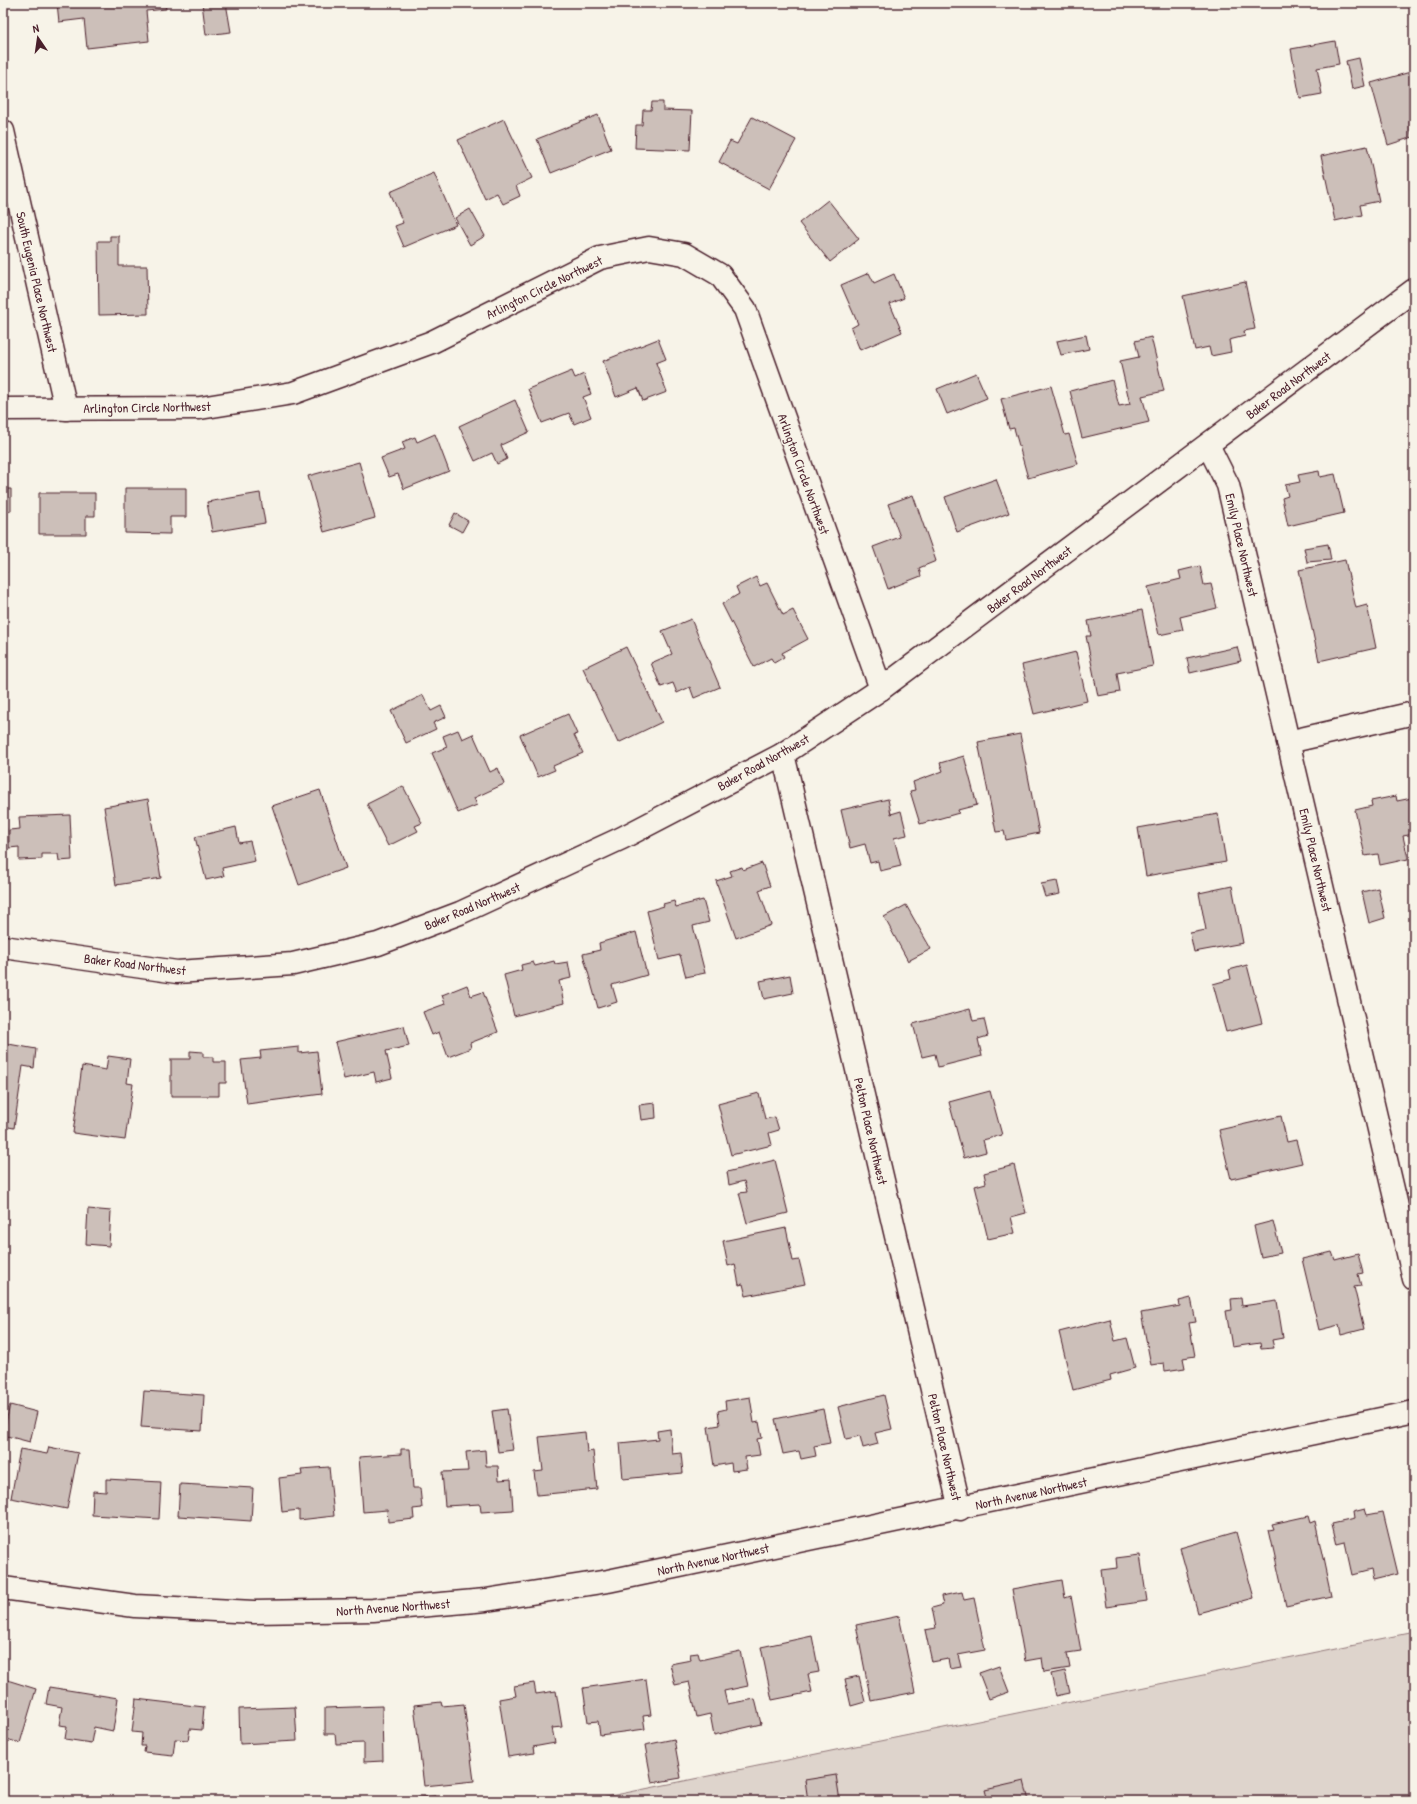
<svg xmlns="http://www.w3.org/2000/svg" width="1417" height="1804" viewBox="0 0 1417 1804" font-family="'Patrick Hand',sans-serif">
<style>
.green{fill:#ded4cc;stroke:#947a7c}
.building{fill:#ccbfb9;stroke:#4a1f2b}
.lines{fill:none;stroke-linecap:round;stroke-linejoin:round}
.minor-casing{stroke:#4a1f2b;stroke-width:25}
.minor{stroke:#f7f3e8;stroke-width:22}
.labels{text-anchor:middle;stroke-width:3;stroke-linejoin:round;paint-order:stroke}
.street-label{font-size:13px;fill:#4a1f2b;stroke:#f7f3e8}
</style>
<rect width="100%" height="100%" fill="#f7f3e8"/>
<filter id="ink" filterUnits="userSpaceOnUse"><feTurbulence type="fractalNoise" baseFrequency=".025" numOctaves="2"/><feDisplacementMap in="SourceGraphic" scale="8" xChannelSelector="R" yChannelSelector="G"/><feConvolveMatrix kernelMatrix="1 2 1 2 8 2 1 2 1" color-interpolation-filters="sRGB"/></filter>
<g filter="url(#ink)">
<polygon class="green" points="1414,1632 1414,1801 586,1801"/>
<g class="building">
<polygon points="57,3 165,3 166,9 146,11 149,41 87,48 84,19 59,22"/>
<polygon points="202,3 226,3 231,32 206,35"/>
<polygon points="1284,3 1304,3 1284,7"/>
<polygon points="1335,41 1339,64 1317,68 1322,94 1300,98 1291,49"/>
<polygon points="1359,58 1365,86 1352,89 1346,61"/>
<polygon points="1414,71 1414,130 1411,131 1413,137 1388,145 1371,83"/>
<polygon points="652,102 663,102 663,110 692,111 690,150 635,148 636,125 642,125 643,110 651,110"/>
<polygon points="598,115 611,149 551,173 537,139"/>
<polygon points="752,117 796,140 769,189 719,162 730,141 737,144"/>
<polygon points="504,119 532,178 516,186 520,196 503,204 497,193 485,199 458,140"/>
<polygon points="1367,146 1379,201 1360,205 1362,215 1335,221 1321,156"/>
<polygon points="434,173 456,225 404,247 395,226 403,223 390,192"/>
<polygon points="828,200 859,239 830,262 799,223"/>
<polygon points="470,209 485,236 470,245 455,218"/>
<polygon points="110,236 119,236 119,266 147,266 148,314 99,315 98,241 110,241"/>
<polygon points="869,273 874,283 894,274 904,298 890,304 902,332 860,350 851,328 858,324 841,285"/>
<polygon points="1245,282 1255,329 1244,331 1245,336 1229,340 1231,352 1211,356 1209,347 1195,350 1183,296"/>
<polygon points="1086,335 1089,349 1061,355 1057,341"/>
<polygon points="1151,337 1164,391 1142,396 1149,422 1082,438 1070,391 1112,380 1119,406 1130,404 1120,361 1139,357 1135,341"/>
<polygon points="658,339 666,359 656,363 667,392 643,401 638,388 616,397 603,361"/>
<polygon points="572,371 575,378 584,374 591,394 583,397 591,417 574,424 569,413 542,423 528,389"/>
<polygon points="976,373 987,398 947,414 937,389"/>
<polygon points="1051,386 1065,435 1069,434 1078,464 1028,478 1014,428 1009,429 1001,399"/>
<polygon points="515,400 529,432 501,445 507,459 497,464 492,453 475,461 459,426"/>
<polygon points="435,434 449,471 404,489 398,474 389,477 381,458 405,449 402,442 415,437 417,442"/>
<polygon points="359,462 375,518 324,532 308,476"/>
<polygon points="1319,471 1320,477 1335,474 1344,513 1288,526 1282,498 1288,496 1285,485 1300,482 1298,475"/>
<polygon points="996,479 1009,513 957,532 945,497"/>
<polygon points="125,488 186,488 186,517 170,517 170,534 125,533"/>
<polygon points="3,489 11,489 11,511 3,512"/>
<polygon points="39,493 95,493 95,516 86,516 86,534 39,534"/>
<polygon points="260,493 265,523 212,532 207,502"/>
<polygon points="913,495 936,561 919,568 921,576 888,589 873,547 900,537 888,504"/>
<polygon points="455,513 468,521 462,532 449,525"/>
<polygon points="1328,544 1331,560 1307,562 1304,548"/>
<polygon points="1345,560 1356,608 1367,605 1376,648 1319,661 1299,570"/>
<polygon points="1200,566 1204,585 1211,584 1217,608 1180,617 1183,630 1159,635 1148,587 1181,579 1179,571"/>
<polygon points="756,577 760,586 767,583 783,615 793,610 808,639 782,653 784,657 774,663 771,658 754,667 722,604 739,594 736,587"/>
<polygon points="1142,610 1153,666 1117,673 1120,692 1098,696 1086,636 1091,636 1088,621"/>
<polygon points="691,619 720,687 694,698 690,687 677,693 673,683 661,687 651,663 672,654 662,631"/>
<polygon points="626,647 662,722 618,743 583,668"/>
<polygon points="1237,647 1241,661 1190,673 1187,658"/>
<polygon points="1076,652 1087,701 1034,714 1022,665"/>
<polygon points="423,695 431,711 441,706 446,717 433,723 436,729 406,743 391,711"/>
<polygon points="568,714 577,734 574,735 583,753 553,766 555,770 538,777 520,735"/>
<polygon points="458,730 462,739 473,734 490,772 498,768 504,784 474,798 477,805 458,813 432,753 447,747 443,736"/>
<polygon points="1020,734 1039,833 1006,840 1004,831 996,832 978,742"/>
<polygon points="964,756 977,805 958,810 959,813 920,824 910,791 915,790 913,782 943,771 940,763"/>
<polygon points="403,786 422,823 415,826 418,831 388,846 367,804"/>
<polygon points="320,790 346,868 299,885 272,806"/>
<polygon points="1396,796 1397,801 1412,798 1414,807 1414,834 1403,836 1408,859 1380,865 1378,854 1365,856 1355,810 1372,806 1371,801"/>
<polygon points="148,799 161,878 116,885 104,807"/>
<polygon points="888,799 891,814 901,811 907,835 894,838 901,866 880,871 878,861 870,863 865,844 850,848 841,810"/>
<polygon points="1218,814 1226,862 1146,876 1138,828"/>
<polygon points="70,815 72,860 59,861 58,854 42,854 42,859 19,860 19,847 9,848 9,830 20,829 19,817"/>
<polygon points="3,827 6,828 4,860 3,860"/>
<polygon points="236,827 239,843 250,841 255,861 222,868 224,876 206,880 195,837"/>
<polygon points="762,863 770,886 759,890 771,925 736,938 716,881 732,876 730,871 742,867 743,870"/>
<polygon points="1057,881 1060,894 1045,897 1041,884"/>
<polygon points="1232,886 1243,943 1194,952 1190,933 1206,930 1199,893"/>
<polygon points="1378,888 1385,918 1369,923 1362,892"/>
<polygon points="703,900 709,922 693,926 705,973 686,977 680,955 659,960 647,911 664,906 663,904 674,901 676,907"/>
<polygon points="906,905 931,949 908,961 884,917"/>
<polygon points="636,932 647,975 612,985 617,1002 598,1008 583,954 600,950 599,943"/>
<polygon points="554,961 555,964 568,962 571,978 559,981 564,1003 514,1016 504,975 522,970 521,965 533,962 535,966"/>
<polygon points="1247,965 1262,1023 1226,1032 1213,984 1231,979 1229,970"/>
<polygon points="790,975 793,993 764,999 760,981"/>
<polygon points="467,985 471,996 483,992 498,1032 470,1043 471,1048 448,1057 439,1032 432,1035 423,1012 445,1004 442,995"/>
<polygon points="970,1009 973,1021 984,1019 988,1036 978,1039 982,1056 938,1067 935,1054 922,1057 913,1024"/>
<polygon points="404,1026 409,1046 386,1051 392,1078 376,1082 374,1072 344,1079 335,1042"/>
<polygon points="3,1043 36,1049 34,1068 23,1066 14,1128 3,1126"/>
<polygon points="299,1047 299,1053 317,1051 322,1094 247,1104 241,1060 261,1058 260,1051"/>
<polygon points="190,1051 203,1052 203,1057 213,1057 213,1062 226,1062 226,1083 219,1083 219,1096 171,1096 171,1059 190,1059"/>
<polygon points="108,1056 130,1059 127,1083 133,1084 125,1140 73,1133 82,1066 106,1070"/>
<polygon points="990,1091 1002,1135 983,1140 986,1152 964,1158 949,1102"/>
<polygon points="759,1093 765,1119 775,1117 779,1130 769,1133 772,1145 731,1155 718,1104"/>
<polygon points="655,1103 656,1118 641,1120 639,1105"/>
<polygon points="1281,1116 1287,1142 1296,1140 1302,1163 1231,1179 1219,1130"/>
<polygon points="775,1160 788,1213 747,1223 739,1193 747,1192 744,1181 729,1185 727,1172"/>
<polygon points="1014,1165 1026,1213 1011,1217 1015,1233 988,1239 975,1186 986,1183 984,1173"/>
<polygon points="88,1209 111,1211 109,1246 86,1244"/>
<polygon points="1273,1221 1281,1253 1261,1257 1254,1226"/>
<polygon points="786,1228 793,1261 799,1260 805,1284 746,1296 743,1284 739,1285 735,1264 728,1266 723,1241"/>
<polygon points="1332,1252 1335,1260 1358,1254 1363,1273 1358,1274 1361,1286 1354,1287 1364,1329 1341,1335 1339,1325 1319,1330 1302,1259"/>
<polygon points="1191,1298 1196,1322 1189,1323 1195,1356 1183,1358 1185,1368 1165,1371 1164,1363 1151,1365 1141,1313 1180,1306 1179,1301"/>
<polygon points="1241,1298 1242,1306 1277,1301 1283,1338 1272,1340 1274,1348 1261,1349 1260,1343 1232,1347 1226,1311 1232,1310 1231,1299"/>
<polygon points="1110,1319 1115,1341 1127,1338 1135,1368 1110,1375 1111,1380 1073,1390 1059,1332"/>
<polygon points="144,1391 204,1395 202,1431 141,1427"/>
<polygon points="884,1395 892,1429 875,1433 878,1444 863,1448 860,1436 846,1439 838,1407"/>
<polygon points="750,1397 754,1423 759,1422 762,1438 757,1439 760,1455 745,1457 747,1469 732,1471 731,1463 714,1466 708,1427 720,1425 718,1411 726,1409 725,1401"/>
<polygon points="10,1405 37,1412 30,1442 3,1435"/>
<polygon points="507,1409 513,1450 498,1452 492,1411"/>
<polygon points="823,1409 830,1443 814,1446 816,1456 801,1459 799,1451 783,1454 775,1419"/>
<polygon points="670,1429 672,1454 681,1453 683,1473 623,1479 620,1443 658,1439 657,1431"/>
<polygon points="585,1432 587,1452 593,1451 597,1489 537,1495 534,1472 543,1471 539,1437"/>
<polygon points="49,1447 78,1453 67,1509 11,1498 20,1449 47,1454"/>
<polygon points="401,1449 410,1449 413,1488 420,1488 422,1508 413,1509 414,1519 388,1522 387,1510 363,1512 359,1457 401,1454"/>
<polygon points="485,1450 486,1466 498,1466 499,1480 511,1479 513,1510 481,1512 480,1504 445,1506 442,1472 468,1471 466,1452"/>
<polygon points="329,1467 334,1516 299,1520 299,1510 282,1512 279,1478 302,1475 301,1469"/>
<polygon points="106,1479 161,1482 159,1519 92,1515 93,1491 106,1492"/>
<polygon points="180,1484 253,1488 251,1521 178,1516"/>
<polygon points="1365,1509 1367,1515 1383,1512 1398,1574 1373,1580 1371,1570 1352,1575 1345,1543 1337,1545 1332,1524 1354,1519 1353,1512"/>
<polygon points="1308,1516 1310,1523 1315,1521 1331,1596 1286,1606 1269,1530 1274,1529 1272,1524"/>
<polygon points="1236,1532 1254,1598 1198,1613 1180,1548"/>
<polygon points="1140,1555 1147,1601 1106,1607 1101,1570 1117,1568 1116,1558"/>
<polygon points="1062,1580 1065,1598 1071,1596 1081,1651 1067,1653 1070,1668 1044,1672 1042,1658 1025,1661 1012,1589"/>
<polygon points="962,1592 964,1600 974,1598 985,1650 958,1655 961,1667 950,1669 948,1659 932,1662 925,1630 936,1628 932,1608 943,1605 941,1596"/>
<polygon points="899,1616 915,1692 871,1701 856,1625"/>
<polygon points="812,1636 819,1672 808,1674 812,1692 772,1700 761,1647"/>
<polygon points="740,1651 748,1686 724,1691 727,1704 755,1699 761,1724 714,1735 710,1714 697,1717 689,1682 675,1685 670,1664 691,1660 690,1654 698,1653 700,1660"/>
<polygon points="999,1666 1009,1692 989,1699 979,1673"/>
<polygon points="1065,1671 1070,1693 1056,1696 1051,1674"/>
<polygon points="859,1676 865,1702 851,1706 845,1679"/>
<polygon points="3,1677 4,1679 36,1689 20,1743 3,1738"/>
<polygon points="646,1679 651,1715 643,1716 645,1729 600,1735 598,1721 588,1722 583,1688"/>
<polygon points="534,1683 536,1694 556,1691 562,1727 552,1728 555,1743 533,1747 534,1753 508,1757 499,1699 516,1696 514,1686"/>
<polygon points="49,1687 118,1698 113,1731 94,1727 91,1743 65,1739 67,1726 59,1725 62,1707 46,1704"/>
<polygon points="136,1699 204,1707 202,1730 190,1729 188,1740 175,1739 173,1755 144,1752 145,1746 141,1746 142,1733 132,1732"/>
<polygon points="441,1702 442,1706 464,1704 474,1781 424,1786 414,1705"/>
<polygon points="382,1706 383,1761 364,1762 364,1743 336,1744 335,1734 325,1734 325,1708"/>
<polygon points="295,1707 297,1741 240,1744 239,1709"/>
<polygon points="674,1739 681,1778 652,1783 645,1745"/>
<polygon points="836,1775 840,1801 808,1801 805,1780"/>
<polygon points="1024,1781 1029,1801 988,1801 985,1790"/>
<polygon points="435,1796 436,1801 407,1801 407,1798"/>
</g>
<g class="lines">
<defs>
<g id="minor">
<polyline points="3,131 66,409"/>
<polyline points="3,409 200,408 293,393 432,342 600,258 649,248 684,254 720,275 745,309 881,689"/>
<polyline points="1208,445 1228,485 1414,1279"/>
<polyline points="1288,742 1414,713"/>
<polyline points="783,754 960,1509"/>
<polyline points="3,947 177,972 293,964 378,944 460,913 622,838 783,754 881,689 1414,290"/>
<polyline points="3,1588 135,1606 254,1612 373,1610 486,1600 608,1581 1414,1412"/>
</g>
</defs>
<use href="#minor" class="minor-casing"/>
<use href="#minor" class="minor"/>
</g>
</g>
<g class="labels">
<g class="street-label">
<text transform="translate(37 282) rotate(77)" y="5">South Eugenia Place Northwest</text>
<text transform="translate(544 287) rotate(-26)" y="5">Arlington Circle Northwest</text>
<text transform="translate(1288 385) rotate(-37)" y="5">Baker Road Northwest</text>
<text transform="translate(147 407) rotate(-1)" y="5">Arlington Circle Northwest</text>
<text transform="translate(804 474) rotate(70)" y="5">Arlington Circle Northwest</text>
<text transform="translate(1242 545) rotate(77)" y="5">Emily Place Northwest</text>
<text transform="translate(1029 579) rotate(-37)" y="5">Baker Road Northwest</text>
<text transform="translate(763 762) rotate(-29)" y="5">Baker Road Northwest</text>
<text transform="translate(1316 860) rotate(77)" y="5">Emily Place Northwest</text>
<text transform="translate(472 906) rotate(-23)" y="5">Baker Road Northwest</text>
<text transform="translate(135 964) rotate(7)" y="5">Baker Road Northwest</text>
<text transform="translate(871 1131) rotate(77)" y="5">Pelton Place Northwest</text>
<text transform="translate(945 1447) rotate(77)" y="5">Pelton Place Northwest</text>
<text transform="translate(1031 1493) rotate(-12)" y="5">North Avenue Northwest</text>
<text transform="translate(713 1559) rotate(-12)" y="5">North Avenue Northwest</text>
<text transform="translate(393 1607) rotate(-4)" y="5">North Avenue Northwest</text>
</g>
</g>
<rect width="1417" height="1804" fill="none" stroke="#f7f3e8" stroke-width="16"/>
<rect x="8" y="8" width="1401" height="1788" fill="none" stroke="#4a1f2b" stroke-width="1.5" filter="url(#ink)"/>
<g transform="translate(38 38) rotate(347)" stroke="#f7f3e8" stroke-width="3" paint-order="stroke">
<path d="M0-3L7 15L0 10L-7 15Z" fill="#4a1f2b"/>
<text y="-6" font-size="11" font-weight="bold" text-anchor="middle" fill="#4a1f2b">N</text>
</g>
</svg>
